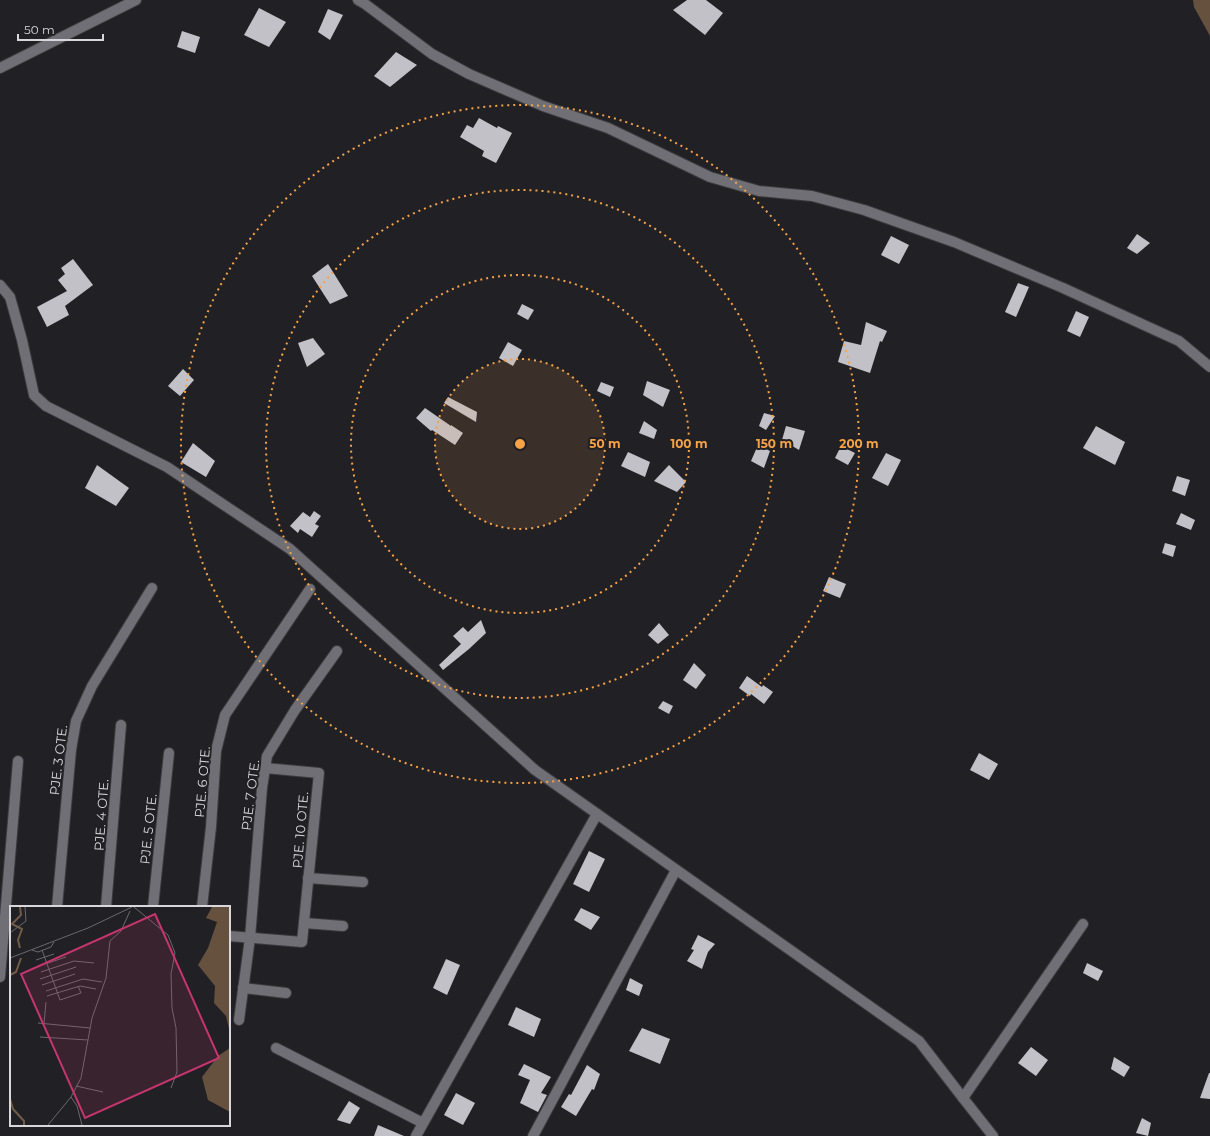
<svg xmlns="http://www.w3.org/2000/svg" width="1210" height="1136" viewBox="0 0 1210 1136" font-family="Montserrat,sans-serif">
<style>
.forest{fill:#65513d}
.building{fill:#c2c1c8}
.lines{fill:none;stroke-linecap:round;stroke-linejoin:round}
.minor-casing{stroke:#3b3b3f;stroke-width:12}
.minor{stroke:#706f75;stroke-width:10}
.ring{fill:none;stroke:#f6a246;stroke-width:2;stroke-dasharray:2 4}
.labels{text-anchor:middle;stroke-width:4;stroke-linejoin:round;paint-order:stroke}
.street-label{font-size:13px;fill:#d8d7db;stroke:#212025}
.inset-river{fill:none;stroke:#715c48;stroke-width:2}
.inset-road{fill:none;stroke:#6a696e;stroke-width:1}
.view{fill:#c5356e;fill-opacity:0.15;stroke:#c5356e;stroke-width:2}
.inset-edge{fill:none;stroke:#d8d7db;stroke-width:2}
.centre{fill:#f6a246;stroke:#212025;stroke-width:2}
.ring-label{font-size:12px;text-anchor:middle;font-weight:bold;fill:#f6a246;stroke:#212025;stroke-width:4;stroke-linejoin:round;paint-order:stroke}
</style>
<rect width="100%" height="100%" fill="#212025"/>
<polygon class="forest" points="1193,0 1210,0 1210,36 1194,7"/>
<g class="building">
<polygon points="687,0 706,0 723,13 705,35 673,10"/>
<polygon points="259,8 286,22 269,47 244,35"/>
<polygon points="328,9 343,15 330,40 318,32"/>
<polygon points="182,31 200,37 195,53 177,47"/>
<polygon points="396,52 417,65 390,87 374,76"/>
<polygon points="479,118 497,128 498,126 512,133 496,163 482,156 484,151 460,137 467,125 473,128"/>
<polygon points="1137,234 1150,243 1137,254 1127,248"/>
<polygon points="891,236 909,245 899,264 881,255"/>
<polygon points="73,259 93,285 65,306 69,315 47,327 37,307 67,291 58,280 65,274 61,268"/>
<polygon points="328,264 348,296 330,304 312,276"/>
<polygon points="1018,283 1029,287 1016,317 1005,312"/>
<polygon points="522,304 534,310 528,320 517,314"/>
<polygon points="1076,311 1089,317 1080,337 1067,331"/>
<polygon points="866,322 887,331 882,342 880,341 870,373 838,362 844,341 861,345"/>
<polygon points="313,338 325,354 307,367 298,343"/>
<polygon points="508,342 522,350 513,366 499,358"/>
<polygon points="183,369 194,380 180,396 168,386"/>
<polygon points="647,381 670,390 663,407 643,395"/>
<polygon points="601,382 614,387 610,397 597,391"/>
<polygon points="448,397 477,412 476,422 444,403"/>
<polygon points="425,408 451,426 451,425 463,433 455,445 432,430 431,431 416,418"/>
<polygon points="764,413 775,416 766,430 759,426"/>
<polygon points="644,421 657,430 654,439 639,433"/>
<polygon points="786,426 805,431 799,450 782,440"/>
<polygon points="1096,426 1125,442 1115,465 1083,448"/>
<polygon points="193,443 215,461 206,477 181,462"/>
<polygon points="758,445 770,451 764,468 751,461"/>
<polygon points="841,446 855,453 848,465 835,458"/>
<polygon points="628,452 650,462 645,477 621,466"/>
<polygon points="886,453 901,460 888,486 872,478"/>
<polygon points="97,465 129,488 116,506 85,488"/>
<polygon points="669,465 686,482 677,492 654,481"/>
<polygon points="1177,476 1190,480 1185,496 1172,491"/>
<polygon points="314,511 321,516 315,524 319,526 312,537 300,529 298,533 290,526 303,512 310,517"/>
<polygon points="1181,513 1195,520 1191,530 1176,524"/>
<polygon points="1165,543 1176,546 1173,557 1162,553"/>
<polygon points="829,577 846,584 840,598 823,591"/>
<polygon points="481,620 486,633 469,649 443,670 439,665 461,644 453,636 463,627 468,632"/>
<polygon points="659,623 669,635 658,644 648,635"/>
<polygon points="694,663 706,675 696,689 683,680"/>
<polygon points="747,676 762,687 763,685 773,692 764,704 751,694 750,696 739,688"/>
<polygon points="663,701 673,706 669,714 658,708"/>
<polygon points="979,753 998,764 989,780 970,770"/>
<polygon points="589,851 605,859 589,892 573,884"/>
<polygon points="581,908 600,917 591,930 574,920"/>
<polygon points="698,935 715,944 708,952 702,969 687,961 694,950 691,949"/>
<polygon points="446,959 460,965 447,995 433,988"/>
<polygon points="1087,963 1103,971 1098,981 1083,973"/>
<polygon points="630,978 643,985 639,996 626,990"/>
<polygon points="516,1007 541,1019 534,1037 508,1025"/>
<polygon points="642,1028 670,1039 660,1064 629,1051"/>
<polygon points="1031,1047 1048,1060 1036,1076 1018,1063"/>
<polygon points="1114,1057 1130,1067 1124,1077 1111,1069"/>
<polygon points="524,1064 551,1077 541,1093 547,1095 538,1112 520,1103 530,1080 518,1075"/>
<polygon points="587,1065 600,1074 594,1090 592,1089 576,1116 561,1107 569,1094 571,1095"/>
<polygon points="1209,1073 1210,1073 1210,1099 1200,1098"/>
<polygon points="456,1093 475,1103 463,1125 444,1115"/>
<polygon points="349,1101 360,1108 350,1124 337,1120"/>
<polygon points="1142,1118 1151,1123 1148,1136 1136,1133"/>
<polygon points="378,1125 404,1136 374,1136"/>
</g>
<g class="lines">
<defs>
<g id="minor">
<polyline points="358,0 365,4 432,54 469,74 543,106 608,128 710,177 759,191 812,196 864,210 954,242 1063,288 1179,341 1210,367"/>
<polyline points="0,68 136,0"/>
<polyline points="0,285 10,297 22,340 34,395 46,406 167,467 290,549 535,770 919,1041 963,1098 993,1136"/>
<polyline points="308,878 363,882"/>
<polyline points="57,907 71,750 76,721 92,686 152,588"/>
<polyline points="106,907 121,725"/>
<polyline points="153,907 169,753"/>
<polyline points="202,907 211,827 216,751 225,715 310,589"/>
<polyline points="304,923 343,926"/>
<polyline points="229,936 302,942 319,773 265,768"/>
<polyline points="0,977 18,761"/>
<polyline points="243,988 286,993"/>
<polyline points="239,1020 250,938 262,788 267,756 295,710 337,651"/>
<polyline points="276,1048 423,1123"/>
<polyline points="963,1098 1083,924"/>
<polyline points="416,1136 597,814"/>
<polyline points="533,1136 676,870"/>
</g>
</defs>
<use href="#minor" class="minor-casing"/>
<use href="#minor" class="minor"/>
</g>
<circle cx="520" cy="444" r="85" fill="#f6a246" fill-opacity=".12"/>
<g class="ring">
<circle cx="520" cy="444" r="85"/>
<circle cx="520" cy="444" r="169"/>
<circle cx="520" cy="444" r="254"/>
<circle cx="520" cy="444" r="339"/>
</g>
<g class="labels">
<g class="street-label">
<text transform="translate(58 760) rotate(-83)" y="5">PJE. 3 OTE.</text>
<text transform="translate(202 782) rotate(-85)" y="5">PJE. 6 OTE.</text>
<text transform="translate(250 795) rotate(-83)" y="5">PJE. 7 OTE.</text>
<text transform="translate(101 815) rotate(-86)" y="5">PJE. 4 OTE.</text>
<text transform="translate(148 829) rotate(-84)" y="5">PJE. 5 OTE.</text>
<text transform="translate(300 830) rotate(-85)" y="5">PJE. 10 OTE.</text>
</g>
</g>
<g transform="translate(10 906)">
<rect width="220" height="220" fill="#212025"/>
<path d="M202,1H220V127L216,110L204,97L205,80L188,59L198,42L207,16L196,12ZM220,142V206L198,194L192,171L208,150Z" fill="#65513d"/>
<path class="inset-river" d="M10,1L11,9L2,18L12,23L8,34L10,42M0,69L6,66L11,52M0,193L3,203L14,215V219"/>
<path class="inset-road" d="M124,1L158,29L165,47L161,68L162,102L166,122L167,166L161,182M0,27L16,15L15,1M22,44L28,46L41,41L44,36M32,44L50,94L71,87L68,80M0,52L78,22L122,1M26,54L44,48M29,60L56,51M31,66L64,55L84,57M30,73L66,61M32,79L65,68M36,85L73,73L92,76M37,90L70,80L86,83M28,117L80,122M34,118L36,96M30,131L78,134M66,180L93,186M61,191L67,200L72,219M38,219L61,191L71,172L82,112L96,72L100,35L111,25L120,5"/>
<path class="view" d="M145,8L209,152L75,212L11,68Z"/>
<rect width="220" height="220" class="inset-edge"/>
</g>
<circle cx="520" cy="444" r="6" class="centre"/>
<g class="ring-label">
<text x="605" y="448">50 m</text>
<text x="689" y="448">100 m</text>
<text x="774" y="448">150 m</text>
<text x="859" y="448">200 m</text>
</g>
<path d="M18 34v6h85v-6" fill="none" stroke="#d8d7db" stroke-width="2"/>
<text x="24" y="34" font-size="12" fill="#d8d7db" stroke="#212025" stroke-width="3" paint-order="stroke">50 m</text>
</svg>
